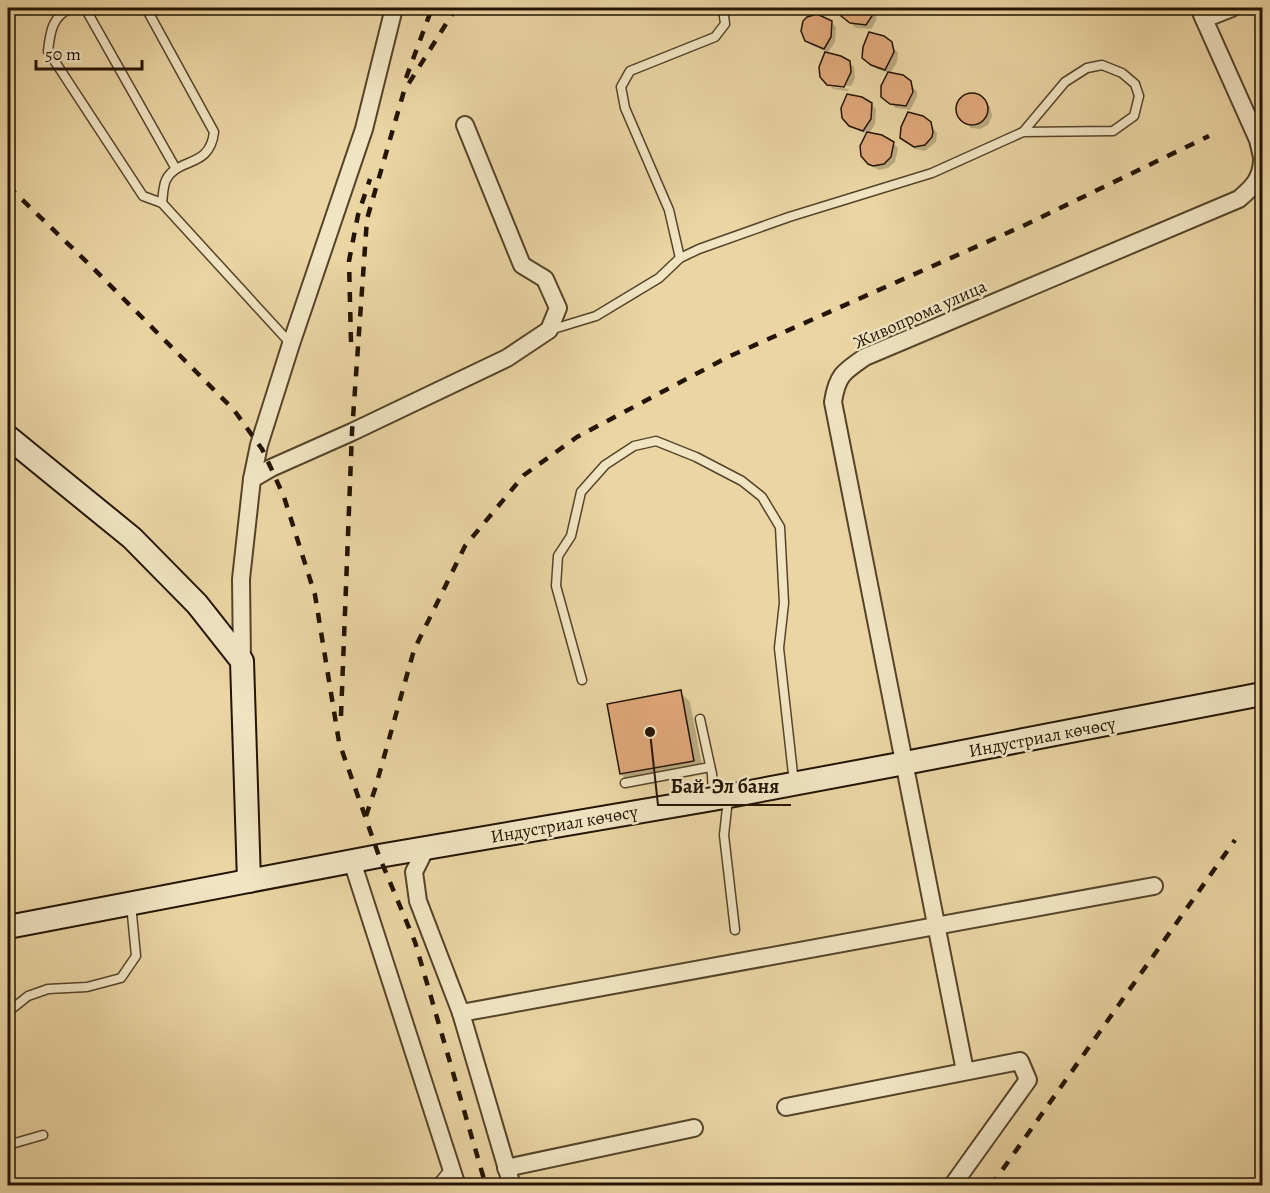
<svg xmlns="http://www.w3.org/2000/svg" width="1270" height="1193" viewBox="0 0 1270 1193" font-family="Alegreya,serif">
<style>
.shadow{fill:#0003}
.building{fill:#e0a87a;stroke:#231402;stroke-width:1.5}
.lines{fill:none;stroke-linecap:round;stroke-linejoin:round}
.lane-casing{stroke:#55442a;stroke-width:11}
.street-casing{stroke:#55442a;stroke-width:20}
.secondary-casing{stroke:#231402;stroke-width:26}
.lane{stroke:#f1e4c3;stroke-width:8}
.street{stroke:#f1e4c3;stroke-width:16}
.secondary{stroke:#f1e4c3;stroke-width:22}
.rail{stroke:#231402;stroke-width:4.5;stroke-dasharray:10 10;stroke-linecap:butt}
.labels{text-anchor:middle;stroke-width:5;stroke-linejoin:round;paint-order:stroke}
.street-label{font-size:18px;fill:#231402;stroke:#f1e4c3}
.leader{fill:none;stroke:#231402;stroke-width:2}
.callout-dot{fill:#231402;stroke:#f1e4c3;stroke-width:2}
.callout-label{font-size:20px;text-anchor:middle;font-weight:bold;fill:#231402;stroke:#f1e4c3;stroke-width:5;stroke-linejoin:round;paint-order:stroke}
</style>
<rect width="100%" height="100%" fill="#ead5a3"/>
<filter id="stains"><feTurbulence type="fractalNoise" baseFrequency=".00333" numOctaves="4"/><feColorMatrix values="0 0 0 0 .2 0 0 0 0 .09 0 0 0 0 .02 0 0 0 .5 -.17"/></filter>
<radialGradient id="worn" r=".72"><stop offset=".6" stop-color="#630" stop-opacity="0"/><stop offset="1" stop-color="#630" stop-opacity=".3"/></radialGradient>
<g class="shadow">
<polygon points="843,8 875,8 877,11 876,21 871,29 856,28 843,16"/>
<polygon points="831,22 836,27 835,42 827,54 849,62 854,67 855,78 851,86 828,84 821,67 827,52 811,45 806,40"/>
<polygon points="888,40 898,53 897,62 890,74 907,79 917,92 917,97 910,110 896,108 887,101 889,73 877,69 868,62"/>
<polygon points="831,87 849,89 848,91 833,89"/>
<polygon points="968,95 978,96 990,107 992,116 988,125 980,129 971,128 959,115 958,106 964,97"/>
<polygon points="871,104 876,109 875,124 869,134 893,143 898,148 895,162 888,168 879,170 875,168 862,156 867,134 851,127 846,122"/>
<polygon points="927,120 937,133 936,142 925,151 915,149 902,138"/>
<polygon points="680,692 690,702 703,770 631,784 621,774"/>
</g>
<g class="building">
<polygon points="842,8 875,8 872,16 866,25 850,23 841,16"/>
<polygon points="817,14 832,21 831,37 824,49 805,41 801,31 803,21 807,17"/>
<polygon points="869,32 884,36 892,42 894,52 885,70 871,65 862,58 863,47"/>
<polygon points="825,52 841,56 850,61 851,72 844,87 827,85 820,77 819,67"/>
<polygon points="888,72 903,75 911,81 913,92 906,106 890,104 881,97 881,86"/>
<circle cx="972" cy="109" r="16"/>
<polygon points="847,94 862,97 872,103 871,119 863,131 849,126 842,118 841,108"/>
<polygon points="908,112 923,116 931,122 933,132 932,137 925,145 914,147 900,138 901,127"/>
<polygon points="867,132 882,135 894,142 891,157 884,164 873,166 868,164 861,156 860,146"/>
<polygon points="681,690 694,761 620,774 607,704"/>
</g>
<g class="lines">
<defs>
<g id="lane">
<path d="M72,8C52,15 50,33 48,51L143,196L162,203L291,344"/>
<polyline points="85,8 176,169"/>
<path d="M146,8L214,132C210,169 177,157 166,180C163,186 163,196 162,203"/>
<polyline points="680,258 669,210 625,108 621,87 630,71 715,37 725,24 723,8"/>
<polyline points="550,330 596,316 659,278 680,258 699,249 789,217 932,173 1023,132 1113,131 1134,116 1139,96 1135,84 1122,73 1102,65 1087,68 1065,82 1023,132"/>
<polyline points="582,680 556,586 558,556 571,536 581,492 605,465 634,446 656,441 696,457 742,481 762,497 780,527 784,603 779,648 794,783"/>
<polyline points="700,719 712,774 713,798"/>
<polyline points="625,783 710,767"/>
<polyline points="728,799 724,835 735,930"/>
<polyline points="8,1012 28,996 48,989 87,987 121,978 136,956 131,904"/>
<polyline points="8,1145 43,1135"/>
<polyline points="430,1186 438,1183 452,1166"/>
</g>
<g id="street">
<polyline points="1199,8 1258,140 1262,157"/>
<polyline points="1204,19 1232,8"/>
<polyline points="252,479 271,468 352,432 507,358 549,330 558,308 545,279 522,265 465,125"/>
<polyline points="242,661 241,579 252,479 259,445 291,344 364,129 394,8"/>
<polyline points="426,848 414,872 418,901 461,1013 512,1186"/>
<polyline points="352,861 457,1186"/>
<polyline points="461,1013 1154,886"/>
<path d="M965,1071L833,402C837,376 843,372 865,357L1239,199C1253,187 1261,179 1262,161"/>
<polyline points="786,1107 1020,1061 1028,1080 952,1186"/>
<polyline points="506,1168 694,1128"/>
</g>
<g id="secondary">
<polyline points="8,437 132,538 197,604 242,661 249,881"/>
<polyline points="8,927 379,856 713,799 905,763 1262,694"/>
</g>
</defs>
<use href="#lane" class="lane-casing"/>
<use href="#street" class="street-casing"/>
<use href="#secondary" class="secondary-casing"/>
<use href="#lane" class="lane"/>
<use href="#street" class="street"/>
<use href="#secondary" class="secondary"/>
<g class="rail">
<polyline points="406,78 432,8"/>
<polyline points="8,186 91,266 234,410 262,449 271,468 284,497 315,595 339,742 379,856 415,942 486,1186"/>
<polyline points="351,342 349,261 358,215 370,179"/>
<polyline points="341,716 352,432 367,219 404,91 456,8"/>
<polyline points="366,816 375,789 414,650 465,546 524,475 577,437 728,357 1025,225 1209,136"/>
<polyline points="991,1186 1235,840"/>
</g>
</g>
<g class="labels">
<g class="street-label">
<text transform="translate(920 314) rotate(-24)" y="6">Живопрома улица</text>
<text transform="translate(1042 737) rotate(-11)" y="6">Индустриал көчөсү</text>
<text transform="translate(564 824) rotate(-10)" y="6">Индустриал көчөсү</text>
</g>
</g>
<path class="leader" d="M650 732L658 805H791"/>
<circle class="callout-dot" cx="650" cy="732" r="6"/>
<g class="callout-label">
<text x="725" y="793">Бай-Эл баня</text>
</g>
<rect width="1270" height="1193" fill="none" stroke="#ead5a3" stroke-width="30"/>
<rect x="9" y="9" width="1252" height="1175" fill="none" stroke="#231402" stroke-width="3"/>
<rect x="15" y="15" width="1240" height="1163" fill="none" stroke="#231402" stroke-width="1.5"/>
<path d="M36 60v9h106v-9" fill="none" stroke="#231402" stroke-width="3"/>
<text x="45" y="60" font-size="18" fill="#231402" stroke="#f1e4c3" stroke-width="4.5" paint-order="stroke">50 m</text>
<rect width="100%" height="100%" filter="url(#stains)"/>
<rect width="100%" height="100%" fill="url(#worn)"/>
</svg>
